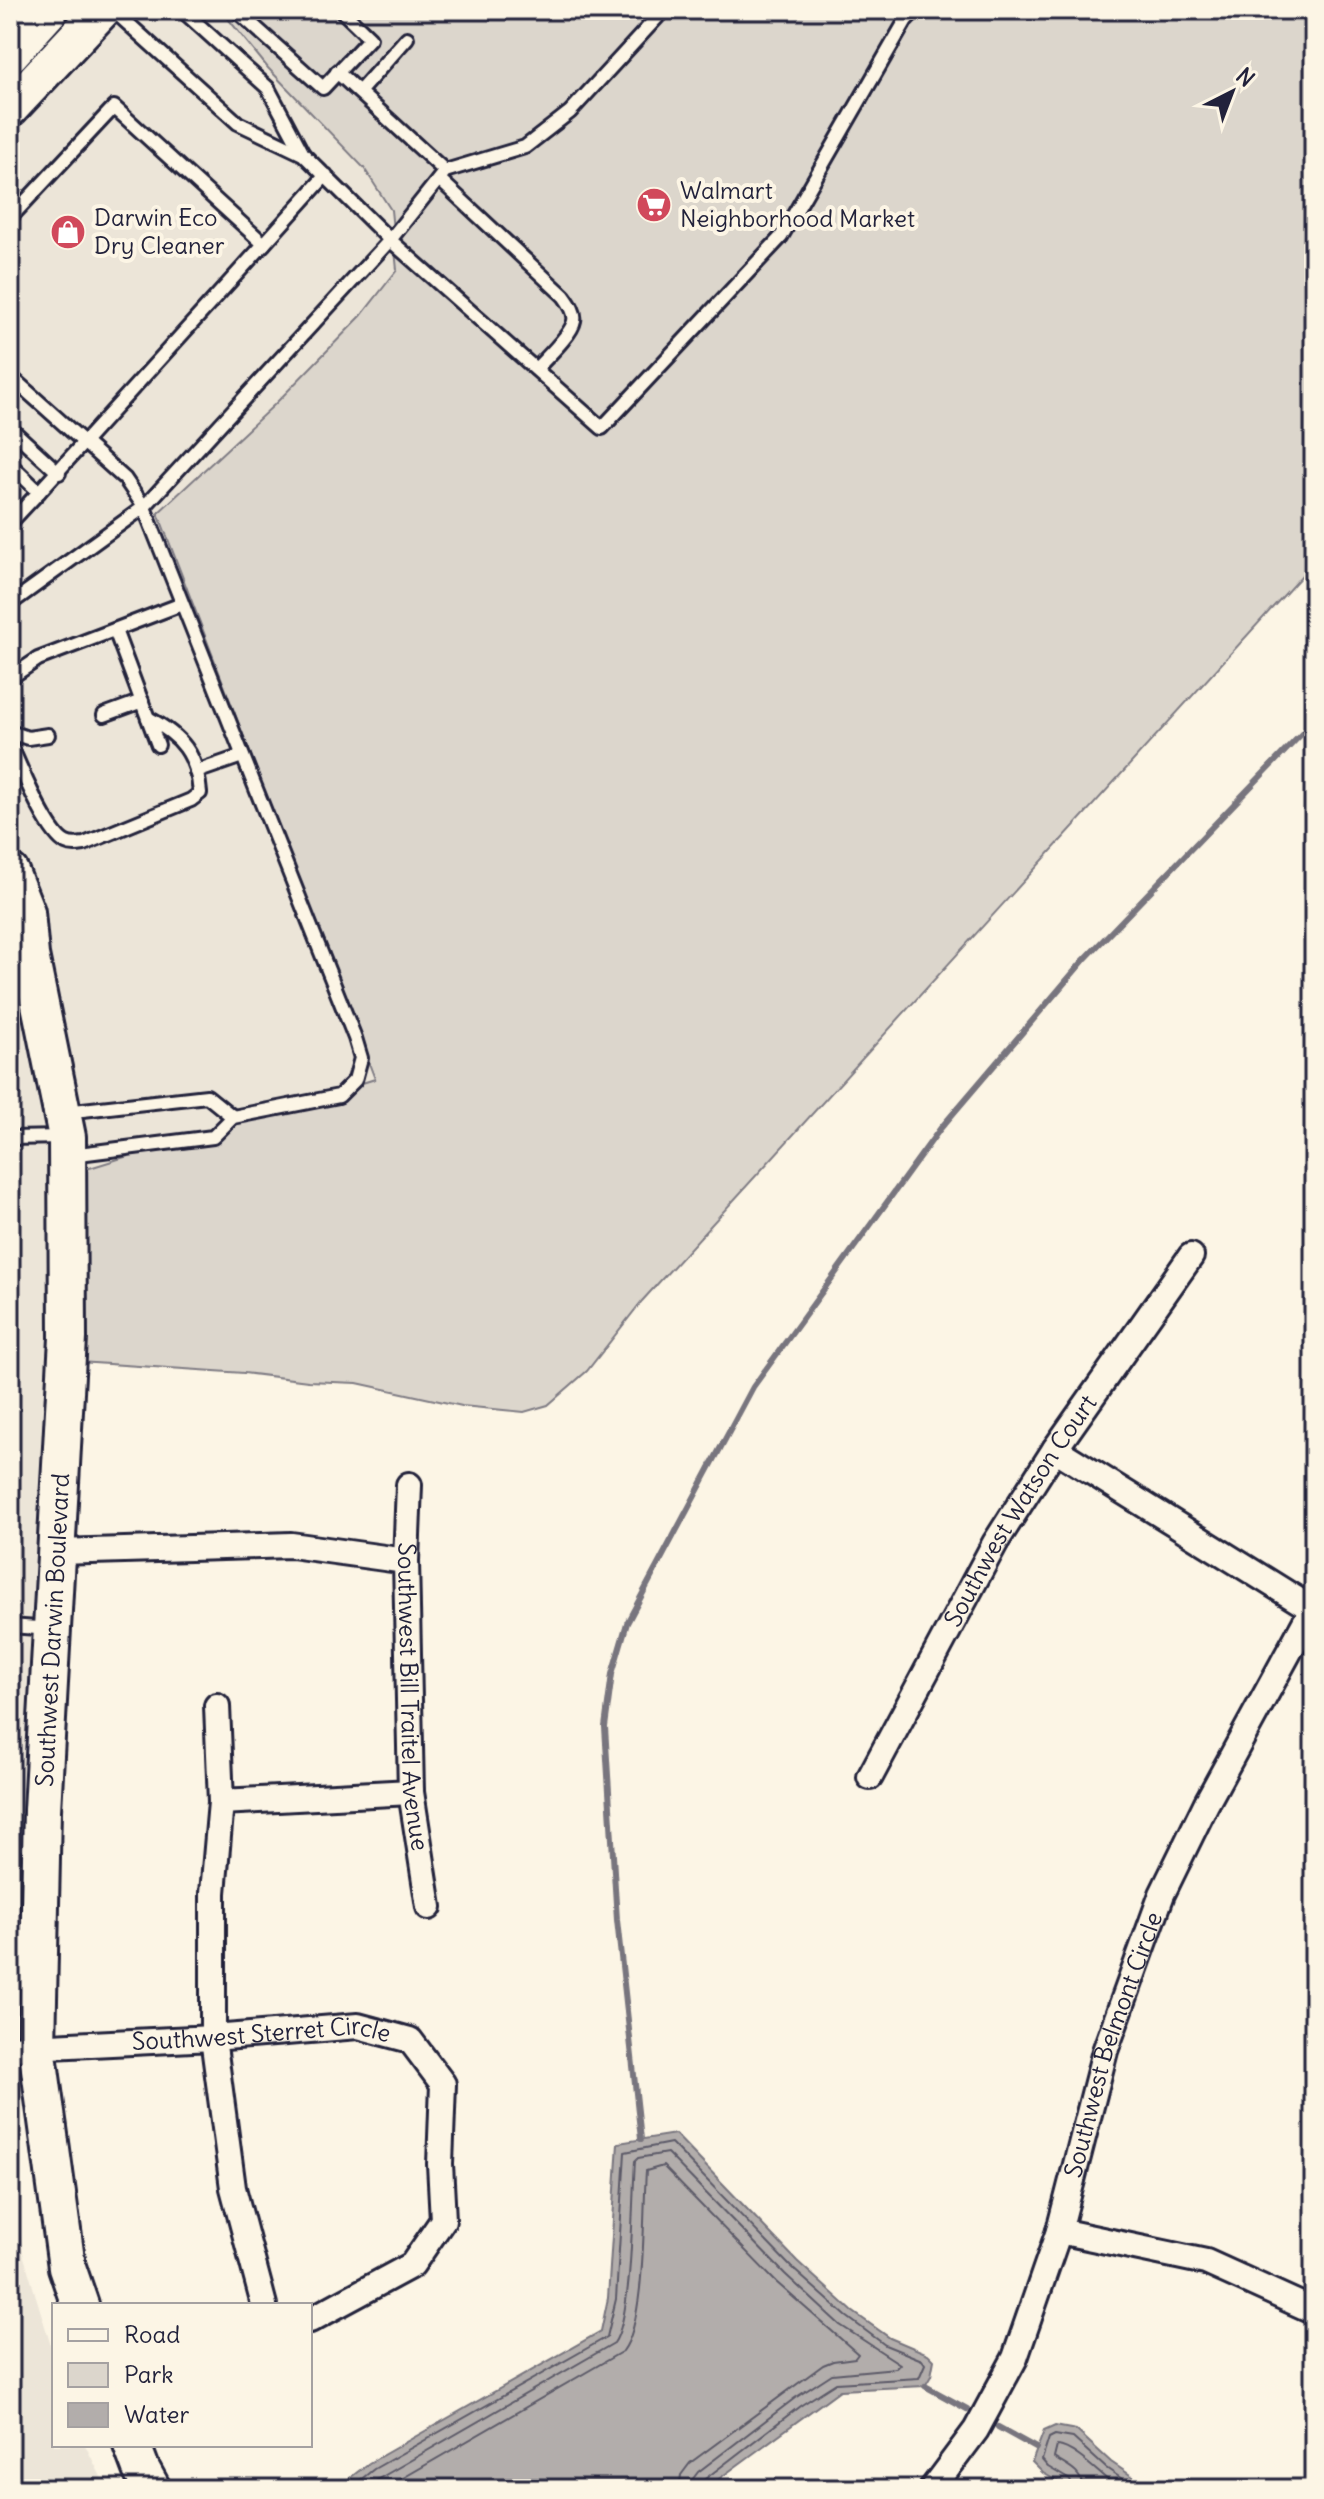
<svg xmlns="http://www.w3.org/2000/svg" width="1324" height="2499" viewBox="0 0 1324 2499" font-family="Delius,sans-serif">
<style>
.built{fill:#ece5d8}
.green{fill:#dcd6cc;stroke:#7f7c84;stroke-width:2}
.water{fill:#b2adab;stroke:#78757e;stroke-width:2}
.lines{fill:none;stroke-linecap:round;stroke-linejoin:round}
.shore{stroke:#5c5a68;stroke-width:2}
.stream{stroke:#78757e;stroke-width:6}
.lane-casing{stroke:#22223b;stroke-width:18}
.street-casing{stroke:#22223b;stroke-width:30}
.secondary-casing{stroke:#22223b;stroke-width:42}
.lane{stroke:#fcf5e5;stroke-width:12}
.street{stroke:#fcf5e5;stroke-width:24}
.secondary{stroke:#fcf5e5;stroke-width:36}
.labels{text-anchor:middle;stroke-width:8;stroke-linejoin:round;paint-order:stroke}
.poi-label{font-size:24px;fill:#22223b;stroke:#fcf5e5;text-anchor:start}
.street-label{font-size:24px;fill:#22223b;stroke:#fcf5e5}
</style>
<rect width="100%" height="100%" fill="#fcf5e5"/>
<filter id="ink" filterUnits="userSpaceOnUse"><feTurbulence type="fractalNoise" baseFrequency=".0125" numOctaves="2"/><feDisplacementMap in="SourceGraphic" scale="16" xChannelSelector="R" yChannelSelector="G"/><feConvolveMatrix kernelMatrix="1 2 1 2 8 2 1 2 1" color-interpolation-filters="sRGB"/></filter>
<g filter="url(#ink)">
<g class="built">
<polygon points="117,10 221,10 311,113 364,168 391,210 397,270 361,316 274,405 158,513 375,1080 80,1171 38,910 10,839 10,125"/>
<polygon points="10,949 18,961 56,1139 56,1339 25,2035 10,2036"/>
<polygon points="10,2180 24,2257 54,2356 54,2445 85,2445 107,2489 10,2489"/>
</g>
<polygon class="green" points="221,10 1314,10 1314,562 642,1301 587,1371 548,1405 524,1412 462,1406 357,1383 308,1381 244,1373 79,1362 80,1171 375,1079 158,513 274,405 361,316 397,270 391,210 364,168 268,68"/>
<g class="water">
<polygon points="675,2134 797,2261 852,2311 890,2338 928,2354 934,2360 931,2376 925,2386 840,2390 705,2489 340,2489 342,2484 369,2463 601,2331 608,2298 618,2143"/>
<polygon points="1055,2426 1076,2430 1111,2462 1151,2489 1071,2489 1043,2473 1032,2462 1044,2431"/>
</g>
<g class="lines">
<g class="shore">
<polyline points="349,2489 374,2469 607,2337 616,2299 625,2152 671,2143 791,2267 846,2316 885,2345 922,2360 925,2364 919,2378 836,2383 800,2406 705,2479 701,2489"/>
<path d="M365,2489L380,2478L614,2343C633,2316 632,2199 635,2161L638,2158L667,2153L785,2274L840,2325L900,2364L896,2368L832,2374L795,2398L698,2472L692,2480L691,2489"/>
<path d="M384,2489L623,2351C646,2321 643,2212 646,2171L663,2166L776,2282L858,2354L855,2358L833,2361L823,2365L690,2463L681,2475L679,2489"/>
<polyline points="1073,2489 1070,2480 1048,2467 1042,2460 1049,2438 1055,2435 1073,2438 1106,2468 1137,2489"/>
<path d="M1083,2489C1082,2471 1067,2467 1054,2458L1057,2446C1075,2447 1103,2478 1119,2489"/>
</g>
<g class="stream">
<polyline points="641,2139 617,1920 605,1727 612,1674 627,1623 753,1387 940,1129 1084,960 1314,721"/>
<polyline points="925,2386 967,2409"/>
<polyline points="998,2427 1036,2448"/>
</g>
<defs>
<g id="lane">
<polyline points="182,10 268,88 303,154"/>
<polyline points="236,10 323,88 370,38 341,10"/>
<polyline points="664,10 570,112 525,147 445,171 390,240 602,428 781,237 906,20 916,10"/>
<polyline points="337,72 445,171"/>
<polyline points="359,92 407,38"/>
<path d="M439,179L564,296C569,303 576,312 574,321C572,334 545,359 536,369"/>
<polyline points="10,218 114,107 264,244 39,492 10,464"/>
<polyline points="264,244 326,175"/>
<polyline points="10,376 125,479 144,507 355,1038 361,1058 355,1080 339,1096 233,1117 213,1137 71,1155"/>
<polyline points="10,428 59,473"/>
<polyline points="10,523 39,492"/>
<polyline points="10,604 144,507 390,240 303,154 238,123 113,10"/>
<polyline points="115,630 158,745"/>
<polyline points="10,678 38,659 182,604"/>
<polyline points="104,715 142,701"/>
<polyline points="10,732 28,738 48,735"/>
<path d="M10,744C20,766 47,834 66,843C72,846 78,845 84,844L191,800L200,793C197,754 182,736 148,718"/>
<polyline points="196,772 242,756"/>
<polyline points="65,1112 207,1096 233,1117"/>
<polyline points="10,1138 64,1137"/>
<polyline points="10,1626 51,1629"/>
</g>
<g id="street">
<polyline points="1055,1449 1312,1609"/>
<path id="s1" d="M409,1485L406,1561L411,1792L429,1907"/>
<polyline points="58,1552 291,1545 406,1561"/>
<polyline points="217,1706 221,1802 213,1893 213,2038 233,2188 264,2305"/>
<path id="s2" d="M870,1777L995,1543L1055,1449L1191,1256"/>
<polyline points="221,1802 411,1792"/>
<path id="s3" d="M10,2048L213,2038L358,2026L410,2040L443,2084L440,2164L443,2220L412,2265L310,2320"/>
<polyline points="1059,2231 1206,2262 1314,2311"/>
<path id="s4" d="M932,2489L976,2430L1015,2358L1059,2231L1105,2051L1162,1894L1206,1804L1314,1606"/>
</g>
<g id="secondary">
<polyline points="10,54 50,10"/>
<polyline points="10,108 102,10"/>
<polyline points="10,872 26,912 30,955 67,1137 68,1338 42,1810 37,2047 67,2267 80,2305"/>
<polyline points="132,2445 141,2469 152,2489"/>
</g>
</defs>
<use href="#lane" class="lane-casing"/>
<use href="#street" class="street-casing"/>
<use href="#secondary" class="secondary-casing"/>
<use href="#lane" class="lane"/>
<use href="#street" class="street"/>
<use href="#secondary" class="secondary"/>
</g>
</g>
<defs>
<symbol id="supermarket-disc" viewBox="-11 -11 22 22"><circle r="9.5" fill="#d1495b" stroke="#fcf5e5"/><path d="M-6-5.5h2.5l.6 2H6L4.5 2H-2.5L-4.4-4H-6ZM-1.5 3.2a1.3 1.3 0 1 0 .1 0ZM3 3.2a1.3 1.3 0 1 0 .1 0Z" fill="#fff"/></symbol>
<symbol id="shop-disc" viewBox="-11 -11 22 22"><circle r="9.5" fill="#d1495b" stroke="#fcf5e5"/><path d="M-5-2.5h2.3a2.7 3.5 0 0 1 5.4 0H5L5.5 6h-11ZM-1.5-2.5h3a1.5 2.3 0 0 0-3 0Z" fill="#fff"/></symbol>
</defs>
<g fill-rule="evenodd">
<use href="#supermarket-disc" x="634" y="185" width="40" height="40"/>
<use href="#shop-disc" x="48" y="212" width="40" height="40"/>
</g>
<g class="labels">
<g class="poi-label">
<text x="680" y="199">Walmart<tspan x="680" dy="28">Neighborhood Market</tspan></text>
<text x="94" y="226">Darwin Eco<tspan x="94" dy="28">Dry Cleaner</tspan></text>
</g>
<g class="street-label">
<text dy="8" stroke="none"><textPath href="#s2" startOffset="306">Southwest Watson Court</textPath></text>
<text transform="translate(53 1630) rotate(-87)" y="8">Southwest Darwin Boulevard</text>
<text dy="8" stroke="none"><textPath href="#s1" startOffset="212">Southwest Bill Traitel Avenue</textPath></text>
<text dy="8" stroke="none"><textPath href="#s3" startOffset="252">Southwest Sterret Circle</textPath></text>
<text dy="8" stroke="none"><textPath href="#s4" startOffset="484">Southwest Belmont Circle</textPath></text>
</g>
</g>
<rect width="1324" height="2499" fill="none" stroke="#fcf5e5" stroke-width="40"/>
<rect x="20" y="20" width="1284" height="2459" fill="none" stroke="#22223b" stroke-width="3" filter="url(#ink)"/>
<rect x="52" y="2303" width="260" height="144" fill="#fcf5e5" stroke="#a5a1a1" stroke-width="2"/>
<rect x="68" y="2329" width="40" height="12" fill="#fcf5e5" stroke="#a5a1a1" stroke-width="2"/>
<text x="124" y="2343" font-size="24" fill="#22223b">Road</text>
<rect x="68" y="2363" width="40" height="24" fill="#dcd6cc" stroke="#a5a1a1" stroke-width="2"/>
<text x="124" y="2383" font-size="24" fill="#22223b">Park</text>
<rect x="68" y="2403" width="40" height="24" fill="#b2adab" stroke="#a5a1a1" stroke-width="2"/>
<text x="124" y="2423" font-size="24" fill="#22223b">Water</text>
<g transform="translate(1232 92) rotate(42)" stroke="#fcf5e5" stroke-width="6" paint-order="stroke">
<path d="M0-6L14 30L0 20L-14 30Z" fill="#22223b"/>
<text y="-12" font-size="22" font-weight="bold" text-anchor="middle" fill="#22223b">N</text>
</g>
</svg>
